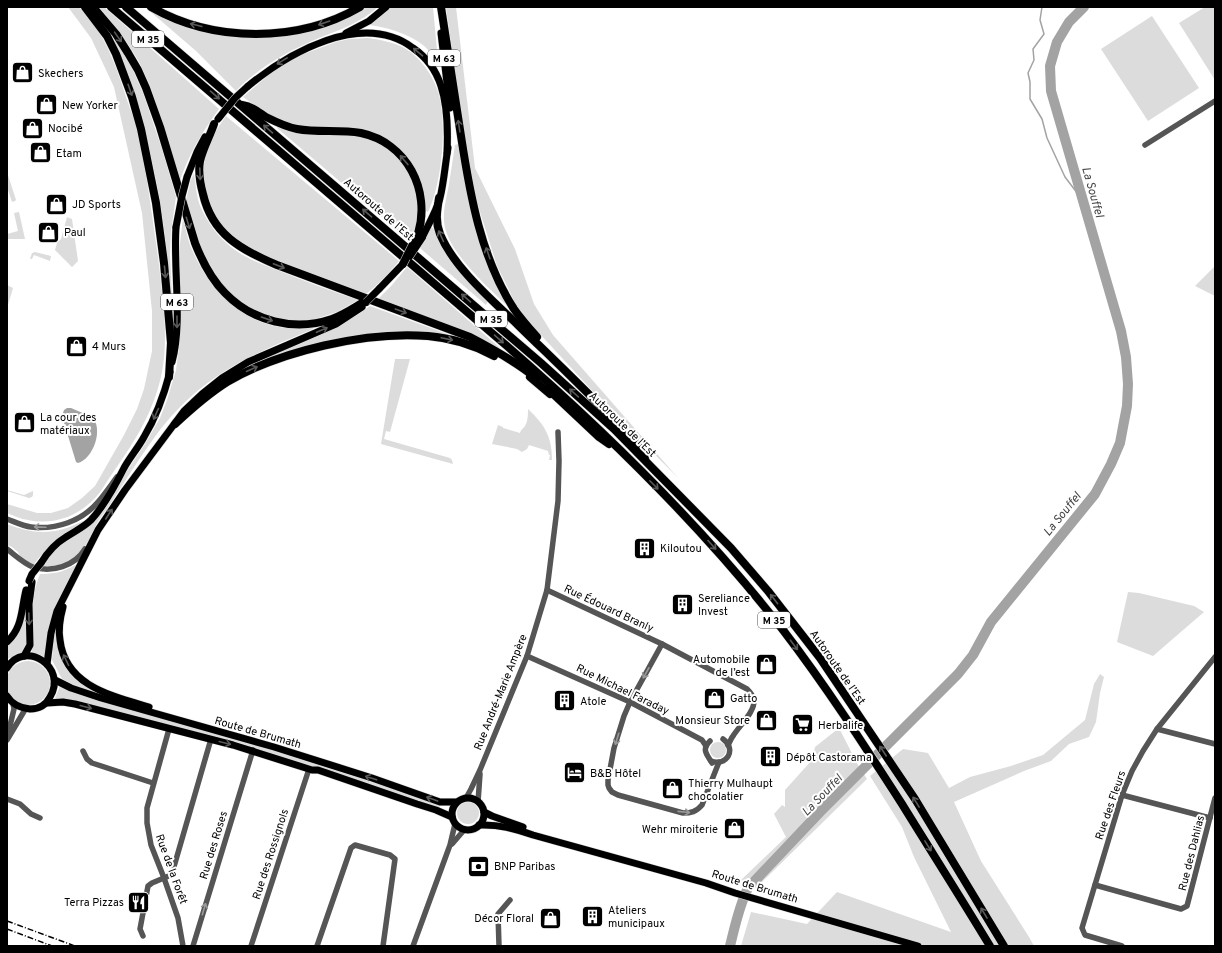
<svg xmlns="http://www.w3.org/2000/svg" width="1222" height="953" viewBox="0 0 1222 953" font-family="Overpass,sans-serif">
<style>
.green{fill:#dcdcdc}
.water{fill:#a3a3a3}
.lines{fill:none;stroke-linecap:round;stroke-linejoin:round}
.stream{stroke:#a3a3a3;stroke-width:1.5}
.river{stroke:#a3a3a3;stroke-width:10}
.major-casing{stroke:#dbdbdb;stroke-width:8}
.highway-casing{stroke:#dbdbdb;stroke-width:9}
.minor{stroke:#555;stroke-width:5.5}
.major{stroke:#000;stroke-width:7}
.highway{stroke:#000;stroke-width:8}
.rail{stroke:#000;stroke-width:1.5;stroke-dasharray:6 2 1 2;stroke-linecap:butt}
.major-bridge-casing{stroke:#dbdbdb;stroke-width:8;stroke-linecap:butt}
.highway-bridge-casing{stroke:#dbdbdb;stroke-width:9;stroke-linecap:butt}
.major-bridge{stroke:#000;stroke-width:7}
.highway-bridge{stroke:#000;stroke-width:8}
.oneway{stroke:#595959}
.oneway2{stroke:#999}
.labels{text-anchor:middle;stroke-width:4;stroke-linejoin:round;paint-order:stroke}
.shield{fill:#fff;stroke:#4c4c4c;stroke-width:1}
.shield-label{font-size:10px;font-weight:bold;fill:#000}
.poi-label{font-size:11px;fill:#000;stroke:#fff;text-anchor:start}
.street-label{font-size:11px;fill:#000;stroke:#fff}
.water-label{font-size:12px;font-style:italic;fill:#444;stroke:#fff}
</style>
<rect width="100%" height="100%" fill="#fff"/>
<g class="green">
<path d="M68,7H79C83,12 88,16 92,21C108,44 118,71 126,97C130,109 135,121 138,133C147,174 152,216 158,257C162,293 169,335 162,372C153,415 134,442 110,477C104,486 99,495 91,502C74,518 51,525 28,520C21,519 14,516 7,513V504L37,513H51L68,508L82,498L95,486L124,435L137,409L144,389L152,351V311L142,213L114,87L91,38Z"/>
<path d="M99,7H104L219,109C202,132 187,157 179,184C168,146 158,99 140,64C129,43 114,25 99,7Z"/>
<path d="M145,7L242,36L267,38L298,33L330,24L366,7H378C362,22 339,30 319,38C288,51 259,67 236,91L196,51Z"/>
<path d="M391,7H433L438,61C433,56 428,49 423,45C407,33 389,28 370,25L386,12Z"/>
<polygon points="446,7 456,7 475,168 515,249 534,304 553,335 679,479 598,397 528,321 517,307 508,288 497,266 476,199 462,121"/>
<polygon points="1205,7 1215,7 1215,80 1179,23"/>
<polygon points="1152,16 1199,88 1148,121 1101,49"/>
<path d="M368,38C381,40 394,42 406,49C422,59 434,77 439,95C447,126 442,183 428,212L426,211L422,187L387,140L301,126L284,122L266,113L243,97L280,65L301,55L336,42L349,39Z"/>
<path d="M116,40L129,61L143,93L162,149L176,197L171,231L170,255L173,316H171C170,296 169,276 167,256C163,210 154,165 142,121C135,93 127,67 114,41Z"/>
<path d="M226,116L399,261C389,273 378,285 366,294C343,286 320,277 298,269C276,261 253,253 235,239C220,227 211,210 206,193C199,162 208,141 226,116Z"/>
<polygon points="278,126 353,135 376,141 395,154 409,172 418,198 417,223 410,241 277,128"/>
<path d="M458,144L465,183L473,216L510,309C489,287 446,252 444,221C443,209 447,196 449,184C451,171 453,158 455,145Z"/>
<polygon points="7,172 16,200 15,201 12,202 7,187"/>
<path d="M194,173C196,185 196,197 201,208C208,223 218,237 231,247C245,258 261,264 277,270C304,281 331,291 358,300L337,312L312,320L291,322L258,314L224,290L203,256L185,204L190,184V182Z"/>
<polygon points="19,212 25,239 7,239 7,234 18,231 14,213"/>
<polygon points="67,217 72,219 78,261 72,267 55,250 57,243 61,239"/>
<path d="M183,218C185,227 187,236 190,245C210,295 255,337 313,327V329C263,350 219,367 180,407C155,432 136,465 116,495C111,504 105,512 99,520C92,532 87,547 77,556C67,565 55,566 43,567L52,553L59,545L94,520L145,444L160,418L167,400L176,370L180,340L179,251Z"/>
<polygon points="431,227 434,229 439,240 488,301 486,305 420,248"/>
<polygon points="35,252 51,256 50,261 34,255 32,259 30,259 32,253"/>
<polygon points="1215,266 1215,296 1195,286"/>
<polygon points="407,267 500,348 500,349 378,299 392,285"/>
<polygon points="7,285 13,288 7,308"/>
<path d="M370,306L453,336C430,334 406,330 383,332C340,337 298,352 256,363C294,345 336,332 370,306Z"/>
<polygon points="395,359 410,359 390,432 386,431 384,439 450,458 452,460 453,464 381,444"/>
<path d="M528,409C545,425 552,437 552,460H549L550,455H549L548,451L529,445L527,449L522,452L517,449L492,444L498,425L503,427V428L520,433C521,429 523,429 525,426C528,421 528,414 528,409Z"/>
<polygon points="7,490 24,495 33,491 33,495 32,497 29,498 7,491"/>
<path d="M83,521L84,522C63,536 48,544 33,566L21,558L18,552L12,547L7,545V524C35,535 56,535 83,521Z"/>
<path d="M75,565L77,568L45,657L36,653H32C34,625 29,600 40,574C53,574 64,572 75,565Z"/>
<polygon points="1128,592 1139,593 1194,606 1204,612 1153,656 1117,642"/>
<polygon points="26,607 28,643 23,653 7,659 7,645"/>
<path d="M55,627C57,637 58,649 61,658C69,681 92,690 112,698L78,687L62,679L52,660Z"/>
<circle cx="28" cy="683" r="22"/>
<polygon points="1100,674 1104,677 1100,693 1096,722 1089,737 1069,744 1051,761 1024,771 954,802 981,861 1029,937 1034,946 741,946 751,912 807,924 837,892 951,932 914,857 902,827 870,776 903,749 928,753 949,788 970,777 1011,766 1043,755 1085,720 1094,684"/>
<polygon points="60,686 107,703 263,747 440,804 439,808 425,804 243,744 76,701 56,699 55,698"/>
<polygon points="839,728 858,765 867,779 756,888 740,881 786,837 774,814 782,805 785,807 785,790 812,760 815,747"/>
<circle cx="718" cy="750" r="8"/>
<circle cx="468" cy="813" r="11"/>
</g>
<path class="water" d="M67,408H71L92,417C104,429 93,459 78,463L76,462L62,416L64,410Z"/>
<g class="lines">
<polyline class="stream" points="1042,7 1040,20 1044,34 1033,49 1034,60 1028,73 1030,82 1030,99 1042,119 1047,138 1065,177 1081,198"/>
<path class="river" d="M730,946C735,926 739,906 748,888L820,812L958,674L973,655L991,622L1095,494L1111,464L1120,443L1123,427L1127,406L1128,384L1126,357L1121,331L1051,91L1050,66L1057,42L1069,22L1084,7"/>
<defs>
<g id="major">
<polyline points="346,33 369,21 386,7"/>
<polyline points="441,33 450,108"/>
<path d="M247,87C288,53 362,10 413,48C426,57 436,70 441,86C448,107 448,131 447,153"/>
<polyline points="187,177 197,152 205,137"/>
<path d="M422,238C428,225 436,212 440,198C444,182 445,165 448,148"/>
<polyline points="379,289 403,264"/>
<path d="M172,362C183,321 173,270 176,227"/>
<path d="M41,563C47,553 56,543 66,537C75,531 84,527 91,520C105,505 115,486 124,468C130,457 138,448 144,437C156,417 164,395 170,372"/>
<path d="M63,607C60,618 58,629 60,640C65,686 112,696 149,707"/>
<path d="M7,642C23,627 21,610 26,590"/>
<polyline points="24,656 30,645 29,604 32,582"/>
<polyline points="47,664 51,633 57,611 98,530 125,490 184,411 202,394 222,378 248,362 336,324 362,307"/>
<path d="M7,668C25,639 68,667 50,697C46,705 39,709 30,709C20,708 12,704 7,696"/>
<polyline points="55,680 71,688 101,698 274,747 372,778 440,802 456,802"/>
<polyline points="47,703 63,702 75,704 233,745 312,770 318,770 417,804 436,810 452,817"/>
<circle cx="468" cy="814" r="16"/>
<polyline points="484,812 492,816 523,827"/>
<path d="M479,825C499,824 515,829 533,835L706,883L735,893L918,946"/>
</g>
<g id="highway">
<polyline points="85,7 107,36 116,54 132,97 141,129 156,203 164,263 171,343 169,377"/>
<path d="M93,7L116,34L128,53L138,70L146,88L160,127L195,243C202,261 211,279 225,293C252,321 294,332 332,319C343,315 352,309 362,303L366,302"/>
<path d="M111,7L507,346C607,433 702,526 783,630C826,686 864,745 902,804C931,851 961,898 990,946"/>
<polyline points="126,7 541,363 614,429 731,548 768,591 820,658 915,799 1004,946"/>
<path d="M151,7C214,43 298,43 360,7"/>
<path d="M441,7C448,50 454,93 461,136C470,195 481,258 514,309C521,319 529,328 537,337"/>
<path d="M242,105C253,107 257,111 266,117C276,122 286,127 297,129C318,133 340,129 361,133C407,143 431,190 418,234"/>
<path d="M214,124C210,136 203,148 200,161C198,172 200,183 203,194C212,234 241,250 277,265L470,337C493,349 516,362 536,378"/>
<path d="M439,198C437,211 435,221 440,234C454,268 492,300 519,326C562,368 607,410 647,455"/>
<polyline points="530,377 550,394"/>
<polyline points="548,389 599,437 609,444"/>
<path d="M175,424C191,409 208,394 227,382C280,351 366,331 428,336C451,338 474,345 494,356"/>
</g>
</defs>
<use href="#major" class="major-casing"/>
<use href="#highway" class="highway-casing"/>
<g class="minor">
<polyline points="1145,145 1215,101"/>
<path d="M7,519C15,522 23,526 31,527C56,530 82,521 98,502C105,494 111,485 117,477"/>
<path d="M7,549C15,555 23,563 33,567C52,573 75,566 85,549"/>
<path d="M547,590L662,644L747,689C750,692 753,695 754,700C755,712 739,726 733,736C731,738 730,742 728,745"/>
<path d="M662,644L630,702L624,716L614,748L608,780V785L609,788L612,792L618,795L683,813C691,813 696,812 702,805L719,762"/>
<polyline points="527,656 630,702 702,740 706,746"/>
<polyline points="169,729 147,808 147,823 151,845 164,878 178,918 183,946"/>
<polyline points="1157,729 1215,744"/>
<polyline points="8,734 14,709 13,703"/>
<polyline points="7,740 26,708"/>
<path d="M710,741C701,750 707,754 712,763"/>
<polyline points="83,751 87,759 92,763 153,783"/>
<path d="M711,761C727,767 737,749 723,739"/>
<polyline points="1122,795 1210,818"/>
<polyline points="466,798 471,789 480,770 527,656 547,590 558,501 559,461 558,432"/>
<polyline points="7,799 20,804 31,814 40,818"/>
<polyline points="478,802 480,774"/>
<polyline points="452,844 465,829"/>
<polyline points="1095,885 1181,909 1187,906 1215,798"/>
<polyline points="143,936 140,929 148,886 152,883 171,875 173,870 211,739"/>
<polyline points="193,946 253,750"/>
<polyline points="251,946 309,769"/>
<polyline points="317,946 351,848 355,845 390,855 395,859 383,946"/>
<polyline points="413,946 450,845 455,824"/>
<polyline points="499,946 498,914 510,900"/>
<polyline points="1122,946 1085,935 1082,928 1122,795 1132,771 1143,751 1157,729 1215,657"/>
</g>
<use href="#major" class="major"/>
<use href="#highway" class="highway"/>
<g class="rail">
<polyline points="7,921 75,946"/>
<polyline points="7,929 52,946"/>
</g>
<defs>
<g id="major-bridge">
<polyline points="218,119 235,98 247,87"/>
<polyline points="176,227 182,196 187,177"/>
<polyline points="410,256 422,238"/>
<polyline points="366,302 379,289"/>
<polyline points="29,581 32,574 41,563"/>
</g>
<polyline id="highway-bridge" points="403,264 418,234"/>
</defs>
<use href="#major-bridge" class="major-bridge-casing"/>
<use href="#highway-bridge" class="highway-bridge-casing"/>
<use href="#major-bridge" class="major-bridge"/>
<use href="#highway-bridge" class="highway-bridge"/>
</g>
<defs><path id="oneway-shaft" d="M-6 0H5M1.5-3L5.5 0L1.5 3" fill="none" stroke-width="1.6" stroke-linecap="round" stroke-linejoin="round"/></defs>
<g class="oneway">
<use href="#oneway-shaft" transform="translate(324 23) rotate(161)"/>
<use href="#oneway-shaft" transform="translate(196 25) rotate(-166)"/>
<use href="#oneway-shaft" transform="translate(118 37) rotate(55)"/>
<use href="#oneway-shaft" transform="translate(418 52) rotate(-140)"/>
<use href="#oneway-shaft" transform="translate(282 61) rotate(149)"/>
<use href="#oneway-shaft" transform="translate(130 90) rotate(71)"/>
<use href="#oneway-shaft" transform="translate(215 95) rotate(41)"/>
<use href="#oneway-shaft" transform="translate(459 126) rotate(-99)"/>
<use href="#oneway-shaft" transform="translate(268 129) rotate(-139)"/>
<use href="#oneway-shaft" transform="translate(404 160) rotate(-130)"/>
<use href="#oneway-shaft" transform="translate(200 174) rotate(88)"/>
<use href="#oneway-shaft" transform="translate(367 213) rotate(-139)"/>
<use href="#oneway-shaft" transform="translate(188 223) rotate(73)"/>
<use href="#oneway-shaft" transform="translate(441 236) rotate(-114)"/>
<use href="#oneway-shaft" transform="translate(488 253) rotate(-109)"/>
<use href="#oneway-shaft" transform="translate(279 266) rotate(21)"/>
<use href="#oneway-shaft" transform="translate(165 272) rotate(85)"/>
<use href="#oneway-shaft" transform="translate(466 298) rotate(-139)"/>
<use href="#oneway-shaft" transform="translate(401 311) rotate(20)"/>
<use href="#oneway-shaft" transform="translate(267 319) rotate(19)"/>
<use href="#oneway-shaft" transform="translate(177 322) rotate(90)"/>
<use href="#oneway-shaft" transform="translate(322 330) rotate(-23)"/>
<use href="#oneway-shaft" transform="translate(447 339) rotate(12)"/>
<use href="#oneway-shaft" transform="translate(499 339) rotate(41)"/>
<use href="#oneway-shaft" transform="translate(252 369) rotate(-24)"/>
<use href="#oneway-shaft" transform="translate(574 393) rotate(-138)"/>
<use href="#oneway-shaft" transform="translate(156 414) rotate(114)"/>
<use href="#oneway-shaft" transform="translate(654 485) rotate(45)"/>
<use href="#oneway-shaft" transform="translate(109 514) rotate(-57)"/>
<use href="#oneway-shaft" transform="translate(712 545) rotate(48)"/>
<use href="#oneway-shaft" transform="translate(774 599) rotate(-128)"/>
<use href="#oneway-shaft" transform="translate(29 619) rotate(88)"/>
<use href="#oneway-shaft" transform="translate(794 645) rotate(53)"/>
<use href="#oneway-shaft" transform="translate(66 660) rotate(-116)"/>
<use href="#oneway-shaft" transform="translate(86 707) rotate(15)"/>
<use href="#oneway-shaft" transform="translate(225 743) rotate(14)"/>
<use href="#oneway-shaft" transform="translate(883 751) rotate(-123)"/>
<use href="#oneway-shaft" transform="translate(371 778) rotate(-162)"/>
<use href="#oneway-shaft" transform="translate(432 799) rotate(-160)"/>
<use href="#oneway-shaft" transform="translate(916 802) rotate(-122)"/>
<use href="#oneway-shaft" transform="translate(928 846) rotate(58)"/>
<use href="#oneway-shaft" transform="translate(984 913) rotate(-121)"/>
</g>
<g class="oneway2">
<use href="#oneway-shaft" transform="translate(40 527) rotate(-178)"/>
<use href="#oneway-shaft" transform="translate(646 673) rotate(119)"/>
<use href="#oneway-shaft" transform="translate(617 739) rotate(107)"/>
<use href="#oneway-shaft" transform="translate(684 812) rotate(6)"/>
<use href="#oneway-shaft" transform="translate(204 909) rotate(-73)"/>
</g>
<defs>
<symbol id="shop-square" viewBox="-11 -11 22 22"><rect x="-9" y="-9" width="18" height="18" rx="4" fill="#000" stroke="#fff"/><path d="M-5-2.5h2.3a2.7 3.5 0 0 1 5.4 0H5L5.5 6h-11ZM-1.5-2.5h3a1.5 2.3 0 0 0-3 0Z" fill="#fff"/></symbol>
<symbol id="building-square" viewBox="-11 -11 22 22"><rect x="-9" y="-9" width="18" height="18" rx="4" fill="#000" stroke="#fff"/><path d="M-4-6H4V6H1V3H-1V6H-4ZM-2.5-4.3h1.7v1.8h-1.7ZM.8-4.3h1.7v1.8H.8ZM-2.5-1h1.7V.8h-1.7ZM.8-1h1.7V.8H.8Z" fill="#fff"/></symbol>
<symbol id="supermarket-square" viewBox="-11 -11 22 22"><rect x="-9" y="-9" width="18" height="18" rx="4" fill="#000" stroke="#fff"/><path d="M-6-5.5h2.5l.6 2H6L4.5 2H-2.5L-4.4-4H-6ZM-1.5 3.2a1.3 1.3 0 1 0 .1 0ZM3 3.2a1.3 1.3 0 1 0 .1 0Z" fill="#fff"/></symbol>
<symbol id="hotel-square" viewBox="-11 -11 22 22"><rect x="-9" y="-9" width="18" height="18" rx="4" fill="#000" stroke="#fff"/><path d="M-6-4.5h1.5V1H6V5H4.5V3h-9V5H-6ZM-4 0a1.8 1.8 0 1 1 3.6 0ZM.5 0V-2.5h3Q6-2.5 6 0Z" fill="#fff"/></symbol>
<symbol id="bank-square" viewBox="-11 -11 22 22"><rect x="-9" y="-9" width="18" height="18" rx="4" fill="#000" stroke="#fff"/><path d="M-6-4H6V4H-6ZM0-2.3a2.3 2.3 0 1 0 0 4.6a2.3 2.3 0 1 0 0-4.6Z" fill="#fff"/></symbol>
<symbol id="restaurant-square" viewBox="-11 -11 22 22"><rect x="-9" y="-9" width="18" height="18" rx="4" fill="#000" stroke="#fff"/><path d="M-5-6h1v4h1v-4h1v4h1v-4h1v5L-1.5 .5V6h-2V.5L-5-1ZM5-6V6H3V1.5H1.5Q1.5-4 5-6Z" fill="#fff"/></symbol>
</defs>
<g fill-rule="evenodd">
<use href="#shop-square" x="10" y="60" width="25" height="25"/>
<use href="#shop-square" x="34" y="92" width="25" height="25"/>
<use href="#shop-square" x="20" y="116" width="25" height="25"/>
<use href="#shop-square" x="28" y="140" width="25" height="25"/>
<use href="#shop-square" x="44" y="192" width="25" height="25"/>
<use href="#shop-square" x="36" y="220" width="25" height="25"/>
<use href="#shop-square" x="64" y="334" width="25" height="25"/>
<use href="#shop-square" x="12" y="410" width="25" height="25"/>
<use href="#building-square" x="632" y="536" width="25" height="25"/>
<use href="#building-square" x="670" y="592" width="25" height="25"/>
<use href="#shop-square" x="754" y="652" width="25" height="25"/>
<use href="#shop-square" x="702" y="686" width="25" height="25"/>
<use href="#building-square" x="552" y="688" width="25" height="25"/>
<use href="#shop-square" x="754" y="708" width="25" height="25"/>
<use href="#supermarket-square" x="790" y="712" width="25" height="25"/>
<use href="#building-square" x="758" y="744" width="25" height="25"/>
<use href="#hotel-square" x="562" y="760" width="25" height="25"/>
<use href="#shop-square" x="660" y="776" width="25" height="25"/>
<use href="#shop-square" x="722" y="816" width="25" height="25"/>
<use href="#bank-square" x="466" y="854" width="25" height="25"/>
<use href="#restaurant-square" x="126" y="890" width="25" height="25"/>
<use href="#building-square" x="580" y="904" width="25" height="25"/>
<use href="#shop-square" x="538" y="906" width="25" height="25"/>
</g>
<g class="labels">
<g class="shield">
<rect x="132" y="31" width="32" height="16" rx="3"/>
<rect x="428" y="50" width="32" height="16" rx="3"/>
<rect x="161" y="294" width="32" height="16" rx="3"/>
<rect x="475" y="311" width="32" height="16" rx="3"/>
<rect x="758" y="612" width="32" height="16" rx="3"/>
</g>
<g class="shield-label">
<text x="148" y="43">M 35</text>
<text x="444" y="62">M 63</text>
<text x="177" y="306">M 63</text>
<text x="491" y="323">M 35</text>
<text x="774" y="624">M 35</text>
</g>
<g class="poi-label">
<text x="38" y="77">Skechers</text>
<text x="62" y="109">New Yorker</text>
<text x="48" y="132">Nocibé</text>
<text x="56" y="157">Etam</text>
<text x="72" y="208">JD Sports</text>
<text x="64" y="236">Paul</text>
<text x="92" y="350">4 Murs</text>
<text x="40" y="421">La cour des<tspan x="40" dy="13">matériaux</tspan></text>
<text x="660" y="552">Kiloutou</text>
<text x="698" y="602">Sereliance<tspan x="698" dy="13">Invest</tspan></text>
<text x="750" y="663" text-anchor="end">Automobile<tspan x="750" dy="13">de l’est</tspan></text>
<text x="730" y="702">Gatto</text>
<text x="580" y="705">Atole</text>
<text x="750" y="724" text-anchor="end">Monsieur Store</text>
<text x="818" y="729">Herbalife</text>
<text x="786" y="761">Dépôt Castorama</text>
<text x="590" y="777">B&amp;B Hôtel</text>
<text x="688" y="787">Thierry Mulhaupt<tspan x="688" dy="13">chocolatier</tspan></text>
<text x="718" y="833" text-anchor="end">Wehr miroiterie</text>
<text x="494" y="870">BNP Paribas</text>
<text x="124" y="906" text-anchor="end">Terra Pizzas</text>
<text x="608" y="914">Ateliers<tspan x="608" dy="13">municipaux</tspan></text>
<text x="534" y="922" text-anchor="end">Décor Floral</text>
</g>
<g class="street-label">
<text transform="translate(379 209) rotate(41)" y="4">Autoroute de l’Est</text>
<text transform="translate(623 424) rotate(44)" y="4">Autoroute de l’Est</text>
<text transform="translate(609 608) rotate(25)" y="4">Rue Édouard Branly</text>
<text transform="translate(838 667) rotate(55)" y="4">Autoroute de l’Est</text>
<text transform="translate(623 689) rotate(26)" y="4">Rue Michael Faraday</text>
<text transform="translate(500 692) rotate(-68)" y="4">Rue André-Marie Ampère</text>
<text transform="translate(258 732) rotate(16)" y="4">Route de Brumath</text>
<text transform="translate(1110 805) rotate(-71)" y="4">Rue des Fleurs</text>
<text transform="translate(213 845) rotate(-73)" y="4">Rue des Roses</text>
<text transform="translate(1191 853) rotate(-76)" y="4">Rue des Dahlias</text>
<text transform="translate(270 854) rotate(-72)" y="4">Rue des Rossignols</text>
<text transform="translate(172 869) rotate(70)" y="4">Rue de la Forêt</text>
<text transform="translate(755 886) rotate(17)" y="4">Route de Brumath</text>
</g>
<g class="water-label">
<text transform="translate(1093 192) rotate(74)" y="4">La Souffel</text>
<text transform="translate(1062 514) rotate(-51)" y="4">La Souffel</text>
<text transform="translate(822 795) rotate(-46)" y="4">La Souffel</text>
</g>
</g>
<rect width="1222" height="953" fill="none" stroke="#000000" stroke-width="16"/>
</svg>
